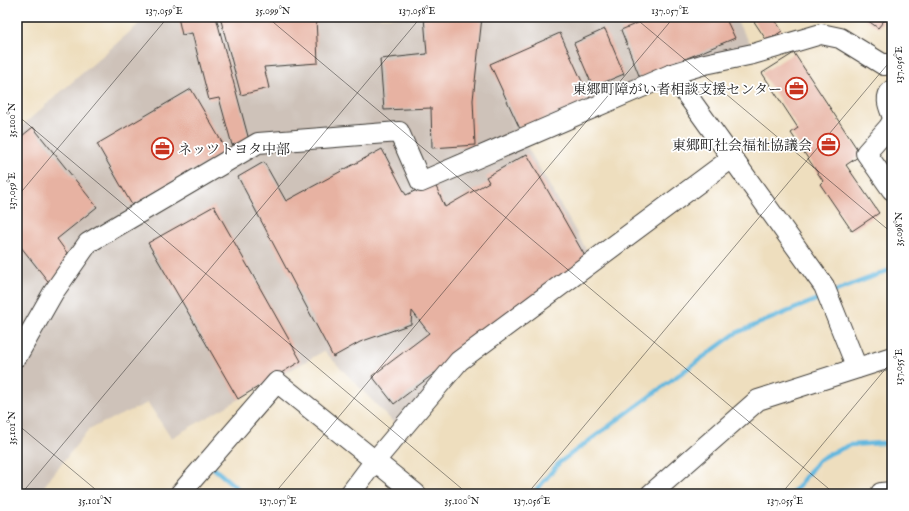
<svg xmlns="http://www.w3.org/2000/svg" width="909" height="511" viewBox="0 0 909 511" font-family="'IM FELL English','Noto Serif JP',serif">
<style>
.industrial{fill:#cec2b9}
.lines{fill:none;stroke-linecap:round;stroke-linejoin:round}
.stream{stroke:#62b7de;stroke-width:4.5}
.building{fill:#e7b2a2}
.minor-casing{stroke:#3c3934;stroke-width:22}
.minor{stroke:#fff;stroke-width:20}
.ticks{fill:none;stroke:#1c1c1c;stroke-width:1;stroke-opacity:0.45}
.labels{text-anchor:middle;stroke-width:3.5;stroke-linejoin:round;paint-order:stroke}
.poi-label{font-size:14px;fill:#1c1c1c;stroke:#fff;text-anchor:end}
.neatline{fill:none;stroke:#1c1c1c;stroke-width:1.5}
.ticks-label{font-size:10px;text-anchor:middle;fill:#1c1c1c}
</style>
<rect width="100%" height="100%" fill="#fff"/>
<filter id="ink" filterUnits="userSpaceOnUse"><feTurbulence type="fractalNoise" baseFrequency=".025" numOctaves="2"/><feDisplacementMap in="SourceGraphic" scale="8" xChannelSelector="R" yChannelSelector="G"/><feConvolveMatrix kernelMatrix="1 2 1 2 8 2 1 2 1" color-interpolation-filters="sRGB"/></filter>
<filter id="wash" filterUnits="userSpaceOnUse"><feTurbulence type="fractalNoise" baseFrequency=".012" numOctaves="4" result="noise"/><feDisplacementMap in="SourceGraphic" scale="16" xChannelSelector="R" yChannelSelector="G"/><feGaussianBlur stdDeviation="0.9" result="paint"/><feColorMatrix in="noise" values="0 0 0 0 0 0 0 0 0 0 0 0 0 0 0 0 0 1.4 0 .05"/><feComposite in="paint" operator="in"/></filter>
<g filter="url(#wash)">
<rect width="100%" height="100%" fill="#eedebe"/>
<polygon class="industrial" points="147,17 734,17 754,49 521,136 590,256 396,425 324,351 171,438 148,403 89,429 38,494 17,494 17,130"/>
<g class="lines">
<g class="stream">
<polyline points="831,293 892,269"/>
<polyline points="211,466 244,494"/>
<polyline points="533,494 560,462 736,333 823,297"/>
<polyline points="792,494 817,462 825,456 850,445 882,443 892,445"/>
</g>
</g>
<g id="blocks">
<g class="building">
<polygon points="178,17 216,17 249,140 232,145 219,98 209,100 192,33 182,35"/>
<polygon points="220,17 316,17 318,63 264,67 269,88 241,95"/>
<polygon points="424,17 482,17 473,100 475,145 432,148 431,108 384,110 380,59 427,54"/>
<polygon points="652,17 725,17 735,38 640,78 621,30"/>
<polygon points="751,17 773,17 782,31 767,41"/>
<polygon points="863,17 887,17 878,28"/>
<polygon points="605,29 624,74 593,87 574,43"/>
<polygon points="560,33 590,99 520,129 490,64"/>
<polygon points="794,53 861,155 846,165 879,213 852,231 820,184 823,181 791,133 798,128 762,73"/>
<polygon points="191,89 227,151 132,205 97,144"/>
<polygon points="33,127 97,207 57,239 70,257 51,285 17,242 17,140"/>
<polygon points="382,149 406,195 434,182 445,207 489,182 486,177 527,154 586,258 394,404 372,376 429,333 412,311 411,324 360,342 333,357 238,177 264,162 286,201"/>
<polygon points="214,206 301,361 238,399 148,243"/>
</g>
</g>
</g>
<g filter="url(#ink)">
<use href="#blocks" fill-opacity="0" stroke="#3c3934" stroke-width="1"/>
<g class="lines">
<defs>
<g id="minor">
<polyline points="672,74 824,286 857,368"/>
<path d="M892,90C884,97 889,107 892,115"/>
<polyline points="892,122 889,127 866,153 892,190"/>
<polyline points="17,356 53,293 88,243 258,143 399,132 421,182 672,74 705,64 753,54 821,34 840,38 884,65 892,63"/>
<polyline points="881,493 892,492"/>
<polyline points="180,494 277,382 416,494"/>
<polyline points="350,494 374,462 459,361 732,158"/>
<polyline points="651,494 758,400 892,357"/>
</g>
</defs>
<use href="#minor" class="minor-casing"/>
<use href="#minor" class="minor"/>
</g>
</g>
<path class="ticks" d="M267,17L835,494M634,17L892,233M17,115L468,494M17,197L168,17M17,424L101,494M21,494L421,17M274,494L674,17M527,494L892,59M781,494L892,361"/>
<defs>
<symbol id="office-ring" viewBox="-11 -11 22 22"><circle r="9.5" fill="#fff" stroke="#c8321e" stroke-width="1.5"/><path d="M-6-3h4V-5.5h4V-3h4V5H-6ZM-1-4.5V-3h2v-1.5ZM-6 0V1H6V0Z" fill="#c8321e"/></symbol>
</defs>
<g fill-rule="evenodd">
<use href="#office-ring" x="784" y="76" width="25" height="25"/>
<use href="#office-ring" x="816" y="132" width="25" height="25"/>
<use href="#office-ring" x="150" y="136" width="25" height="25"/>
</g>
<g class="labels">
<g class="poi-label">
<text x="782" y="94">東郷町障がい者相談支援センター</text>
<text x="812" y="150">東郷町社会福祉協議会</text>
<text x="178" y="154" text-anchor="start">ネッツトヨタ中部</text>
</g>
</g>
<rect width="909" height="511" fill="none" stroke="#fff" stroke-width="44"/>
<rect x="22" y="22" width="865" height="467" class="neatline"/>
<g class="ticks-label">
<text x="164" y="14">137.059°E</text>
<text x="273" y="14">35.099°N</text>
<text x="417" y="14">137.058°E</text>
<text x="670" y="14">137.057°E</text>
<text transform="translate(898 65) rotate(-90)" y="4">137.056°E</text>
<text transform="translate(11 120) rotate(-90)" y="4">35.100°N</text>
<text transform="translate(11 191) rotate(-90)" y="4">137.059°E</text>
<text transform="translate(898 229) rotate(-90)" y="4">35.098°N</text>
<text transform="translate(898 367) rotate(-90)" y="4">137.055°E</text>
<text transform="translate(11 428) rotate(-90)" y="4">35.101°N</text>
<text x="95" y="504">35.101°N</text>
<text x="278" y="504">137.057°E</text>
<text x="462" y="504">35.100°N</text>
<text x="532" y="504">137.056°E</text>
<text x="785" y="504">137.055°E</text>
</g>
</svg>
